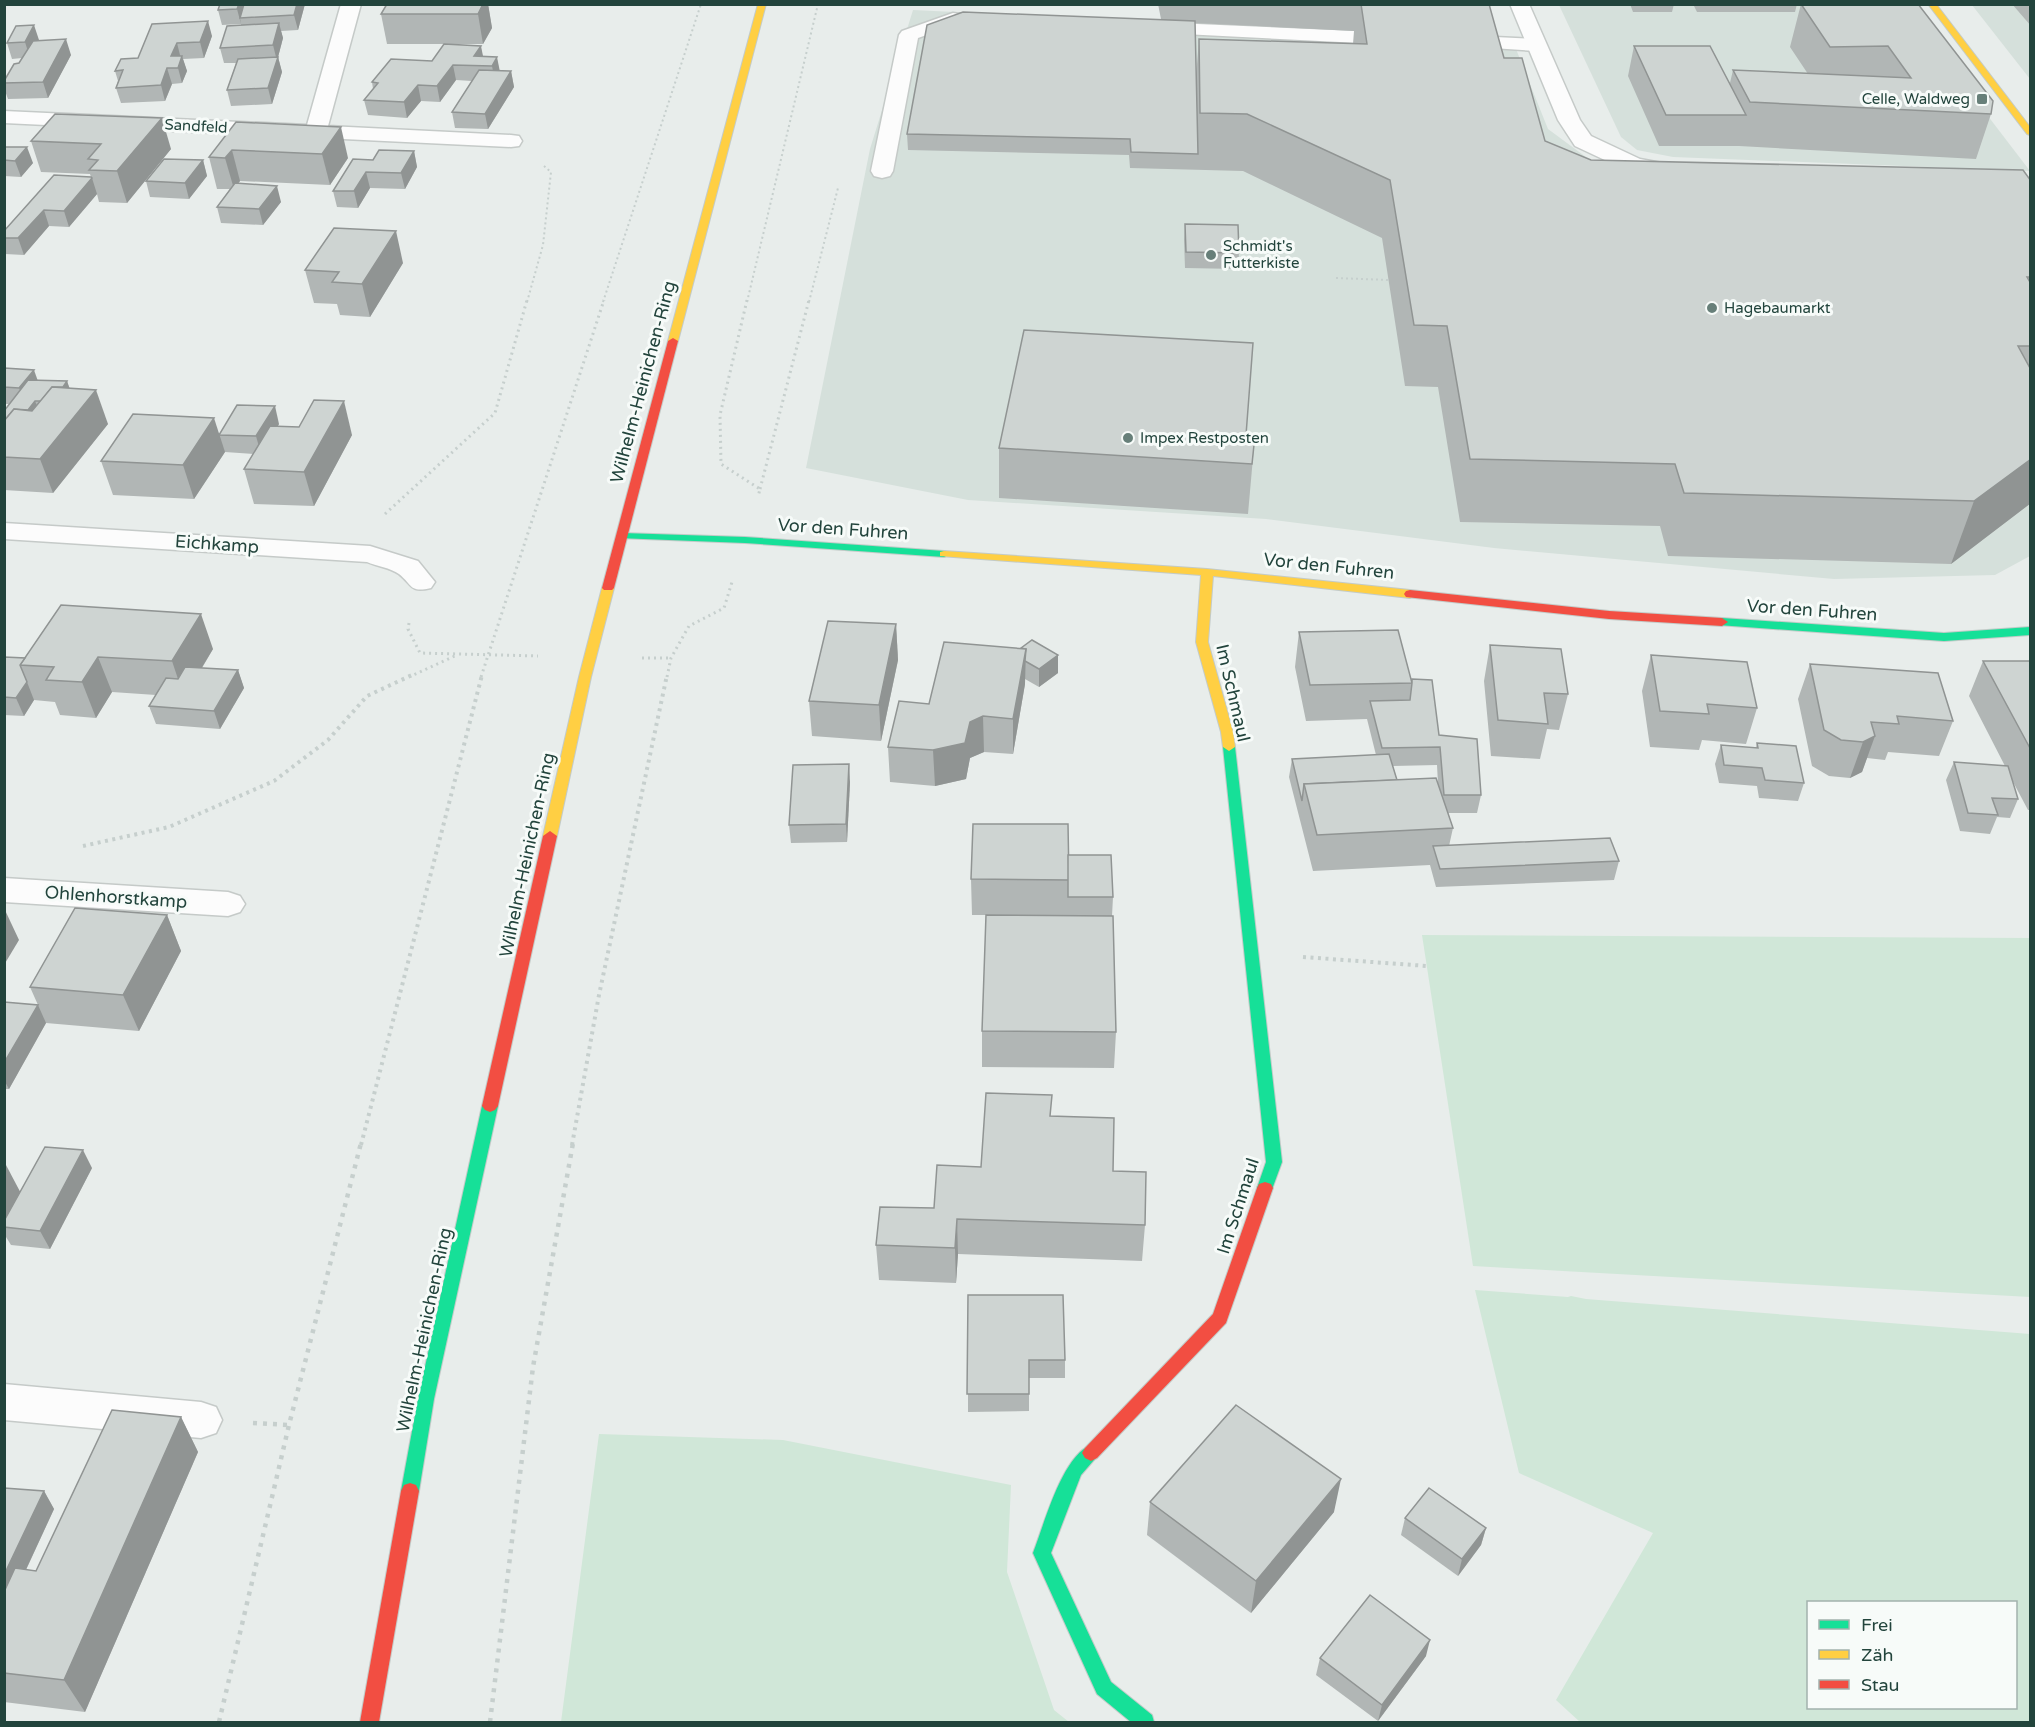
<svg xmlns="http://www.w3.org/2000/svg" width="2035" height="1727" viewBox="0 0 2035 1727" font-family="'Varela Round',sans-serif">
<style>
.built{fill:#d5e0db}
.green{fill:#d0e7d8;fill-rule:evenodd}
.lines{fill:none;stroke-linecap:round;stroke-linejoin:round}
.lane-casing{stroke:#c5cac8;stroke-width:3}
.street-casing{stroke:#c5cac8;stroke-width:3}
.fast-casing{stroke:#c3cbc8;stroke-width:2}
.slow-casing{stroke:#c3cbc8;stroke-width:2}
.jam-casing{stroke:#c3cbc8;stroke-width:2}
.path-far3{stroke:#c6cfcd;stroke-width:2;stroke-dasharray:2 3;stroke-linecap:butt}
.path-far2{stroke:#c6cfcd;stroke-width:3;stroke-dasharray:2 4;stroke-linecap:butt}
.path-far1{stroke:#c6cfcd;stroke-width:4;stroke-dasharray:3 4.5;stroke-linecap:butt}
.path{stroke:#c6cfcd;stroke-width:4.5;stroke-dasharray:4 6;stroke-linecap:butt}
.lane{fill:#fcfcfc;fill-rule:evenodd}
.street{fill:#fcfcfc;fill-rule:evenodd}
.fast{fill:#16e098;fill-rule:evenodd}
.slow{fill:#ffcf43;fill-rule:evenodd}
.jam{fill:#f24e42;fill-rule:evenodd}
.wall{fill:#b1b6b5;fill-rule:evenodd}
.shaded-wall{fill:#909493}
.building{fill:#ced4d2;stroke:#909493;stroke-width:1.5}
.poi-dot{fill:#677f79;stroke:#f7fbf9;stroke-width:2}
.labels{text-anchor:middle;stroke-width:6;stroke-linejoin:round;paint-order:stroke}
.far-poi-label{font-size:15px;fill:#22443c;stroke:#f7fbf9;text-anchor:start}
.far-street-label{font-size:15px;fill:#22443c;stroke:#f7fbf9}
.street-label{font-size:18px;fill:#22443c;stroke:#f7fbf9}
</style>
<rect width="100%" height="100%" fill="#e8edeb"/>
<g class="built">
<polygon points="1559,5 1903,5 2030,171 1673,157 1637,150 1621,137"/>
<polygon points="1972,5 2030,5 2030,79"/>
<polygon points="913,10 1512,39 1548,129 1609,174 2030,210 2030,556 1995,575 1834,579 1494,548 1266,519 968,500 806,468 870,149"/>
</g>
<g class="green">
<polygon points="1422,935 2030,938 2030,1297 1473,1266"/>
<path d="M1475,1290L1568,1297L1571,1296L1586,1299L2030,1334V1722H1580L1556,1700L1653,1533L1519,1473ZM1808,1602H2016V1708H1808Z"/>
<polygon points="599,1434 783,1440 1011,1485 1007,1572 1054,1710 1069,1722 561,1722"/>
</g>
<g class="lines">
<defs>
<g id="lane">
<polygon points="953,13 975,16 978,20 975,24 955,25 918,38 893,171 890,176 882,178 874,176 871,171 899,35 902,31"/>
<polygon points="1151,22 1400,33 1407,35 1410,39 1407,43 1400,45 1144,32 1141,28 1144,24"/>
<polygon points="1454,35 1536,39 1543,41 1546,45 1543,49 1536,51 1447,45 1444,41 1447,37"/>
</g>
<g id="street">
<polygon points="341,4 361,4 328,126 511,135 519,136 522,141 519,146 511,147 4,123 4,111 307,125"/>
<polygon points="1510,4 1529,4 1580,120 1591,136 1640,159 1678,166 1681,171 1678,176 1670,178 1626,170 1575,146 1558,120"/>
<path d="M4,523L370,546L418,561L435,582L431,588C409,593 413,585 399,574C391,568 376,566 367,562L4,539Z"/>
<polygon points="4,878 228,892 240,896 245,904 240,912 228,916 4,902"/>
<polygon points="4,1384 201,1402 216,1407 222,1420 216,1433 201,1438 4,1420"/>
</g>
<g id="fast">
<polygon points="622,533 745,537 944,551 950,554 944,557 745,543 618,538 618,534"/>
<polygon points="1722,618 1944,633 2030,627 2030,635 1944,641 1718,625 1716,622 1718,619"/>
<polygon points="1229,743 1235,747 1282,1162 1271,1192 1265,1194 1259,1192 1257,1188 1266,1162 1223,747"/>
<polygon points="490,1100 495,1102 498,1106 434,1399 419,1491 416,1497 410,1499 404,1497 401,1491 418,1399 482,1106 485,1102"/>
<path d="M1091,1445L1097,1448L1100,1453L1081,1475L1051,1553L1111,1682L1152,1715L1154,1722H1131L1097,1694L1033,1553C1044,1525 1062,1456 1091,1445Z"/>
</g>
<g id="slow">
<polygon points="758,4 766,4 678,341 673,344 669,343 668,341"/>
<polygon points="1928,4 1936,4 2030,127 2030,135 2027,134"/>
<polygon points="944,551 1207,569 1410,590 1416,594 1410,598 1213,576 1208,642 1233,732 1235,747 1229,751 1223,747 1221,732 1196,642 1201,575 940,556 940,552"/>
<polygon points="608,584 614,588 591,677 557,836 550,841 543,836 579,677 602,588"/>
</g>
<g id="jam">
<polygon points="673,338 678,341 614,588 612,590 604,590 602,588 668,341"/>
<polygon points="1410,590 1609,611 1722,618 1728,622 1722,626 1609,619 1406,597 1404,594 1406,591"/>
<polygon points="550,831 557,836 498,1106 495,1110 490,1112 485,1110 482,1106 543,836"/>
<polygon points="1265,1182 1271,1184 1273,1188 1226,1323 1097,1458 1091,1461 1085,1458 1082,1453 1085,1448 1213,1314 1257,1188 1259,1184"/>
<polygon points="410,1483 416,1485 419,1491 379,1722 360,1722 401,1491 404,1485"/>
</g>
</defs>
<use href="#lane" class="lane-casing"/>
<use href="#street" class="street-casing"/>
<use href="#fast" class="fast-casing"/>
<use href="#slow" class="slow-casing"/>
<use href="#jam" class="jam-casing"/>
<g class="path-far3">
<polyline points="1336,278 1389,280"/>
<polyline points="527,302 543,245 551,172 544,166"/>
<polyline points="603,302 701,4"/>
<polyline points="747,302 818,4"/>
<polyline points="809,302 838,188"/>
</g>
<g class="path-far2">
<polyline points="747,300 720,415 721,464 760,489 758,497"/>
<polyline points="760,489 809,300"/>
<polyline points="385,514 495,413 527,300"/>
<polyline points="409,623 408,629 420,653 538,656"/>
<polyline points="642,658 671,658"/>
<polyline points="409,677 457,655"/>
<polyline points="481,677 604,300"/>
<polyline points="667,677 671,658 689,626 724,608 732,582"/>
</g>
<g class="path-far1">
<polyline points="83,846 169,827 274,781 328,740 367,696 412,675"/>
<polyline points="1303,957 1427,966"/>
<polyline points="361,1145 482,675"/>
<polyline points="572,1145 599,995 667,675"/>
</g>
<g class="path">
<polyline points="253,1423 289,1425"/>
<polyline points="219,1722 289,1425 361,1143"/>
<polyline points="490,1722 533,1367 573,1143"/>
</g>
<use href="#lane" class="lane"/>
<use href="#street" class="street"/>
<use href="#fast" class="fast"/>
<use href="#slow" class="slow"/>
<use href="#jam" class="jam"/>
</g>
<g class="wall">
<polygon points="220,4 305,4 298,30 281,31 283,38 278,57 282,72 272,104 231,106 227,90 236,63 224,63 220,48 241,25 241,24 222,25 218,10"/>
<polygon points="488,4 492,28 483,44 387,44 381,14"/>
<path d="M1158,4H1489L1504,58L1545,141L1591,160L2031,181V503L1951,564L1668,556L1660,526L1460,522L1438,387L1405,386L1382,238L1243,171L1130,168L1129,155L908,150L907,134L1161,19ZM1195,23L1354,31L1353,44L1199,39L1196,77Z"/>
<polygon points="1630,4 1674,4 1672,12 1633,12"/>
<polygon points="1693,4 1797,4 1795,12 1697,12"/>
<polygon points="1801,4 1918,4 1991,114 1976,159 1739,146 1659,146 1628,76 1634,46 1730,83 1733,70 1808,74 1790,47"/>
<polygon points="2012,4 2031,4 2031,26"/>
<polygon points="152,24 212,36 204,58 183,59 187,71 182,83 172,84 165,101 121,103 116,88 118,81 115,71 138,58"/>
<polygon points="39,40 71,55 48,98 8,99 4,88 4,81 19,63 22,58 12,59 7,43"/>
<polygon points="483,56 499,71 511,71 514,87 488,129 455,128 452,112 472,81 456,80 440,102 421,101 407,118 368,115 364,100 373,89 372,82 432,61"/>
<polygon points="55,114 171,149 127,203 99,202 97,194 69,227 49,226 24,255 5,254 4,231 91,177 90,174 41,172 31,141"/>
<polygon points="236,122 348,158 330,185 240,181 238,183 281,202 263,225 221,223 217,207 230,189 217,189 209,157"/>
<polygon points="4,147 33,163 21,177 4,176"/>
<polygon points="414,151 417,167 405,189 370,188 358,208 337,207 333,191 373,160"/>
<polygon points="203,160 207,176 189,199 150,197 146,181"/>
<polygon points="1185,224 1239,253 1238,269 1185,268 1184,240"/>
<polygon points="403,263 370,317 340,315 337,304 314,303 305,270"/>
<polygon points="4,368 37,380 67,381 69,388 108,424 53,493 4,490 4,411 9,404 4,404"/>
<polygon points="279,424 278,426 352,435 314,506 254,504 244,469 254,454 225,452 194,499 113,495 101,461 219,435"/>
<polygon points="1246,435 1255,435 1248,514 999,498 999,448"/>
<polygon points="896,624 898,660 881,741 812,736 809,701"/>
<path d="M1299,632L1412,679L1439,735L1481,795L1477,813H1448L1453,828L1449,846L1619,861L1614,880L1436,887L1430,865L1313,871L1289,777L1292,759L1376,755L1367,719L1306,721L1295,667ZM1437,765L1438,784L1397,780L1393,766Z"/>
<polygon points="944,642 1058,655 1058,673 1039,687 1025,679 1025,684 1013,754 984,752 970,758 966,779 935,786 890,782 888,747 929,704"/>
<polygon points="1490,645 1568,694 1559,730 1547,729 1540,759 1491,756 1484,681"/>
<polygon points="213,649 202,668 238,670 244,688 220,729 156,724 149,706 156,695 112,692 96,718 60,715 55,702 34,700 24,716 4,715 4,657 25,658"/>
<polygon points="1651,655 1757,708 1746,744 1702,740 1699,750 1650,747 1642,691"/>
<polygon points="1983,661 2031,662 2031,810 2028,810 2011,778 2018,799 2010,818 1997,817 1990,834 1960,831 1946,780 1954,762 2005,766 1969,696"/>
<polygon points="1810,664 1953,721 1939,756 1888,752 1885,760 1867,758 1862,772 1850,778 1829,776 1812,766 1798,699"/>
<polygon points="1757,743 1804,783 1798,801 1759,798 1757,786 1719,783 1715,764 1721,745 1756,748"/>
<polygon points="850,782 847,842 791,843 789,825"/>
<polygon points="1068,855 1113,897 1112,916 1116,1032 1114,1068 982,1067 982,1031 986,915 972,915 971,879"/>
<polygon points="167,915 181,951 139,1031 46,1023 9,1089 4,1089 4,1002 38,1005 30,987"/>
<polygon points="1051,1116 1113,1171 1145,1225 1142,1261 958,1254 956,1283 879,1280 876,1245 934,1208 981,1167"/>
<polygon points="4,1165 20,1193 92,1168 50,1249 11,1245 6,1237 4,1241"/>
<polygon points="968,1295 1065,1360 1065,1378 1029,1378 1029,1411 968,1412"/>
<polygon points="181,1417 198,1452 85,1712 4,1702 4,1488 44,1491 54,1509 26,1570 36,1571"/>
<polygon points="1150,1502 1334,1512 1251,1613 1147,1535"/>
<polygon points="1405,1518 1486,1528 1481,1545 1458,1576 1401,1535"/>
<polygon points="1426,1656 1378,1721 1316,1675 1320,1658"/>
</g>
<g class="shaded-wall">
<polygon points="239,4 248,4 240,18 241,24 237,9"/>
<polygon points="297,4 305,4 298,30 294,15"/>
<polygon points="483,4 488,4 492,28 483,44 478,14"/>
<polygon points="208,21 212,36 204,58 200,42"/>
<polygon points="279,23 283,38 277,61 273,45"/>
<polygon points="34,25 39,40 30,58 25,42"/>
<polygon points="66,39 71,55 48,98 43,82"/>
<polygon points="177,43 181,59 171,56"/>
<polygon points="481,46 484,61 474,56"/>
<polygon points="182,56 187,71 182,83 178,68"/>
<polygon points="278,57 282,72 272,104 268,88"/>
<polygon points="497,57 500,72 495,81 492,66"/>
<polygon points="453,65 456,80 440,102 437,86"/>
<polygon points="167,68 172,84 165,101 161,85"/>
<polygon points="511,71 514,87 488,129 485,114"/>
<polygon points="418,85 421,101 407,118 404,102"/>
<polygon points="162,118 171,149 127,203 117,171"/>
<polygon points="341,127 348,158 330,185 322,154"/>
<polygon points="27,147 33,163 21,177 15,161"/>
<polygon points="232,150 240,181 234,189 225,158"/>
<polygon points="414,151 417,167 405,189 401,173"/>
<polygon points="203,160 207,176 189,199 185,183"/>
<polygon points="366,172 370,188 358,208 354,191"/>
<polygon points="92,178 97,194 69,227 64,211"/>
<polygon points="277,186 281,202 263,225 259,209"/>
<polygon points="44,210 49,226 24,255 18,238"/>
<polygon points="396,231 403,263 370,317 362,284"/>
<polygon points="34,370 40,387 26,405 19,388"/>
<polygon points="67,381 73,398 53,401"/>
<polygon points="96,390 108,424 53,493 40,459"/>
<polygon points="35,401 42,418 19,423"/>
<polygon points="344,401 352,435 314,506 304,472"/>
<polygon points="275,406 279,424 261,454 256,436"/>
<polygon points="214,418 225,452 194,499 183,465"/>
<polygon points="2031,459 2031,503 1951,564 1974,501"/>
<polygon points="201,614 213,649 184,697 172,661"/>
<polygon points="896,624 898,660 881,741 879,705"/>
<polygon points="1026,649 1025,684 1013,754 1013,719"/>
<polygon points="1058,655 1058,673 1039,687 1039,669"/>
<polygon points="98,657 112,692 96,718 82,682"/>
<polygon points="238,670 244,688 220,729 214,711"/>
<polygon points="27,682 34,700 24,716 16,698"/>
<polygon points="983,716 984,752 970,758 966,779 935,786 933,750 970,722"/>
<polygon points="1875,736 1862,772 1850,778 1863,742"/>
<polygon points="849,764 850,782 847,842 846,824"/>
<polygon points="4,908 19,940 4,965"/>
<polygon points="167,915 181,951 139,1031 123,995"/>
<polygon points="38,1005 46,1023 9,1089 4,1080 4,1063"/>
<polygon points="83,1150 92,1168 50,1249 40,1231"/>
<polygon points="6,1165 25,1201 4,1227 4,1168"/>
<polygon points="957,1219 958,1254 956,1283 955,1248"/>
<polygon points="181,1417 198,1452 85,1712 64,1680"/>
<polygon points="1341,1479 1334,1512 1251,1613 1256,1581"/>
<polygon points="44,1491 54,1509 10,1604 4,1597 4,1575"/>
<polygon points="1486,1528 1481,1545 1458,1576 1462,1559"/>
<polygon points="1430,1640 1426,1656 1378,1721 1382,1705"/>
</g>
<g class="building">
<polygon points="220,4 239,4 237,9 218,10"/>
<polygon points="244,4 297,4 294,15 240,18"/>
<polygon points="387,4 483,4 478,14 381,14"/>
<polygon points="1361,4 1489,4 1504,58 1522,58 1545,141 1591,160 2023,170 2031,181 2031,277 2027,277 2031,284 2031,346 2018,346 2031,370 2031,459 1974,501 1684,493 1675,464 1470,459 1447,326 1414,325 1390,180 1247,114 1200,113 1199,39 1367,44"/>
<polygon points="1801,4 1918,4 1993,101 1991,114 1750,102 1733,70 1911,78 1888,46 1830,47"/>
<polygon points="963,12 1195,21 1198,154 1131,152 1130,139 907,134 927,25"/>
<polygon points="208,21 200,42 177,43 171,56 182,56 178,68 167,68 161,85 116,88 123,70 115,71 121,59 138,58 152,24"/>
<polygon points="279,23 273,45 220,48 227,26"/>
<polygon points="34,25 25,42 7,43 16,26"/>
<polygon points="66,39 43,82 4,83 4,81 14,64 19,63 33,41"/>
<polygon points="444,44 481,46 474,56 497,57 492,66 453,65 437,86 418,85 404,102 364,100 378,83 372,82 391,59 432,61"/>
<polygon points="1634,46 1710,46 1746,115 1666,115"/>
<polygon points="278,57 268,88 227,90 238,59"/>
<polygon points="479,70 511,71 485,114 452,112"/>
<polygon points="55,114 162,118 117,171 89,170 98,160 88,159 101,144 31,141"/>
<polygon points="236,122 341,127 322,154 232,150 225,158 209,157"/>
<polygon points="4,147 27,147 15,161 4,160"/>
<polygon points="379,150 414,151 401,173 366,172 354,191 333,191 353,159 373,160"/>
<polygon points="164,159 203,160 185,183 146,181"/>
<polygon points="54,175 91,177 92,178 64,211 44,210 18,238 4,238 4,231"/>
<polygon points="235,183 277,186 259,209 217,207"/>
<polygon points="1185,224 1238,225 1239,253 1186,252"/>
<polygon points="334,228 396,231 362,284 332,282 339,272 305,270"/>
<polygon points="1024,330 1253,343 1246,435 1255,435 1252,464 999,448"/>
<polygon points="4,368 34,370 19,388 4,387"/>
<polygon points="28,380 67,381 63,387 52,387 41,401 35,401 28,410 14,409 4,421 4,411"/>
<polygon points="52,387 96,390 40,459 4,457 4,421 14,409 32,411"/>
<polygon points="314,400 344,401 304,472 244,469 270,426 299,427"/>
<polygon points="237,405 275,406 256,436 219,435"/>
<polygon points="133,414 214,418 183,465 101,461"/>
<polygon points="61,605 201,614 172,661 98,657 82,682 46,680 54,667 20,665"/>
<polygon points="828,621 896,624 879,705 809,701"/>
<polygon points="1398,630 1412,683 1310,685 1299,632"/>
<polygon points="1032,640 1058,655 1039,669 1025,661 1026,649 1021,648"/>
<polygon points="944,642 1026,649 1013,719 983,716 970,722 965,743 933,750 888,747 899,701 929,704"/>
<polygon points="1490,645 1561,649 1568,694 1544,693 1548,724 1498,720"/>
<polygon points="1651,655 1747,662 1757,708 1707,704 1709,714 1660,711"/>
<polygon points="4,657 25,658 20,665 27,682 16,698 4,697"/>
<polygon points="1983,661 2030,661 2031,662 2031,750"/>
<polygon points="1810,664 1938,673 1953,721 1897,716 1899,724 1871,722 1875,736 1863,742 1841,740 1824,730"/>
<polygon points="185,667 238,670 214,711 149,706 166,678 178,679"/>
<polygon points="1412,679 1432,680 1439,735 1477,739 1481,795 1444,795 1440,747 1382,748 1370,701 1410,700 1412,683"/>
<polygon points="1757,743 1796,746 1804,783 1765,780 1762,768 1724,765 1721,745 1758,748"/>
<polygon points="1389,754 1397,780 1304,784 1302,801 1292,759"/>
<polygon points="1954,762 2008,766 2018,799 1992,798 1998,815 1968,813"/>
<polygon points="849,764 846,824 789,825 793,765"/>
<polygon points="1436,778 1453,828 1317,835 1304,784"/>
<polygon points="973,824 1068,824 1069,880 971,879"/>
<polygon points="1610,838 1619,861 1440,869 1433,846"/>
<polygon points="1068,855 1111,855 1113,897 1068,897"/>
<polygon points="75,908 167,915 123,995 30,987"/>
<polygon points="986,915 1113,916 1116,1032 982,1031"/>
<polygon points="4,1002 38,1005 4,1063"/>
<polygon points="986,1093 1052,1095 1050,1116 1114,1118 1113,1171 1146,1172 1145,1225 957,1219 955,1248 876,1245 880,1207 934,1208 937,1165 981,1167"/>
<polygon points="45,1147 83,1150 40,1231 4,1227 4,1221"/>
<polygon points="968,1295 1063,1295 1065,1360 1029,1360 1029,1394 967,1394"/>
<polygon points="1236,1405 1341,1479 1256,1581 1150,1502"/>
<polygon points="112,1410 181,1417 64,1680 4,1673 4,1592 15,1568 36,1571"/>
<polygon points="4,1488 44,1491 4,1575"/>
<polygon points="1429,1488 1486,1528 1462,1559 1405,1518"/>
<polygon points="1370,1595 1430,1640 1382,1705 1320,1658"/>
</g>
<g class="poi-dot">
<rect x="1976" y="93" width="12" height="12" rx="3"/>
<circle cx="1211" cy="255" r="6"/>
<circle cx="1712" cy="308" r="6"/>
<circle cx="1128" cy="438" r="6"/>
</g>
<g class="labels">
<g class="far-poi-label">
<text x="1970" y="104" text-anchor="end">Celle, Waldweg</text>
<text x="1223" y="251">Schmidt's<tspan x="1223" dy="17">Futterkiste</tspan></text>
<text x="1724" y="313">Hagebaumarkt</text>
<text x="1140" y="443">Impex Restposten</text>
</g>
<g class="far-street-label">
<text transform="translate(196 126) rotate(3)" y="5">Sandfeld</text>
</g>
<g class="street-label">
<text transform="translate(643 382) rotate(-75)" y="6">Wilhelm-Heinichen-Ring</text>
<text transform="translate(843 529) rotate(4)" y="6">Vor den Fuhren</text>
<text transform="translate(217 544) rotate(4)" y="6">Eichkamp</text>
<text transform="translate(1329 566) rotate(6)" y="6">Vor den Fuhren</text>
<text transform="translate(1812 610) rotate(4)" y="6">Vor den Fuhren</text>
<text transform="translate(1233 693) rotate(77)" y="6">Im Schmaul</text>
<text transform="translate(527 855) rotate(-78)" y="6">Wilhelm-Heinichen-Ring</text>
<text transform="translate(116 897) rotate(4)" y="6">Ohlenhorstkamp</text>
<text transform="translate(1238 1206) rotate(-72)" y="6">Im Schmaul</text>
<text transform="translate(424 1330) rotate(-78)" y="6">Wilhelm-Heinichen-Ring</text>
</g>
</g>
<rect width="2035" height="1727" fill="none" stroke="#22443c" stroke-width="12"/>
<rect x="1807" y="1601" width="210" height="108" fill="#f7fbf9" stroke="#a2b2ad" stroke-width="1.5"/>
<rect x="1819" y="1620" width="30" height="9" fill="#16e098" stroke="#a2b2ad" stroke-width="1.5"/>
<text x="1861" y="1631" font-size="18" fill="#22443c">Frei</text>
<rect x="1819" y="1650" width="30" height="9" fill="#ffcf43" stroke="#a2b2ad" stroke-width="1.5"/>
<text x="1861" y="1661" font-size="18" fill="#22443c">Zäh</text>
<rect x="1819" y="1680" width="30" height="9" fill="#f24e42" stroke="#a2b2ad" stroke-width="1.5"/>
<text x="1861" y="1691" font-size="18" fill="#22443c">Stau</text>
</svg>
